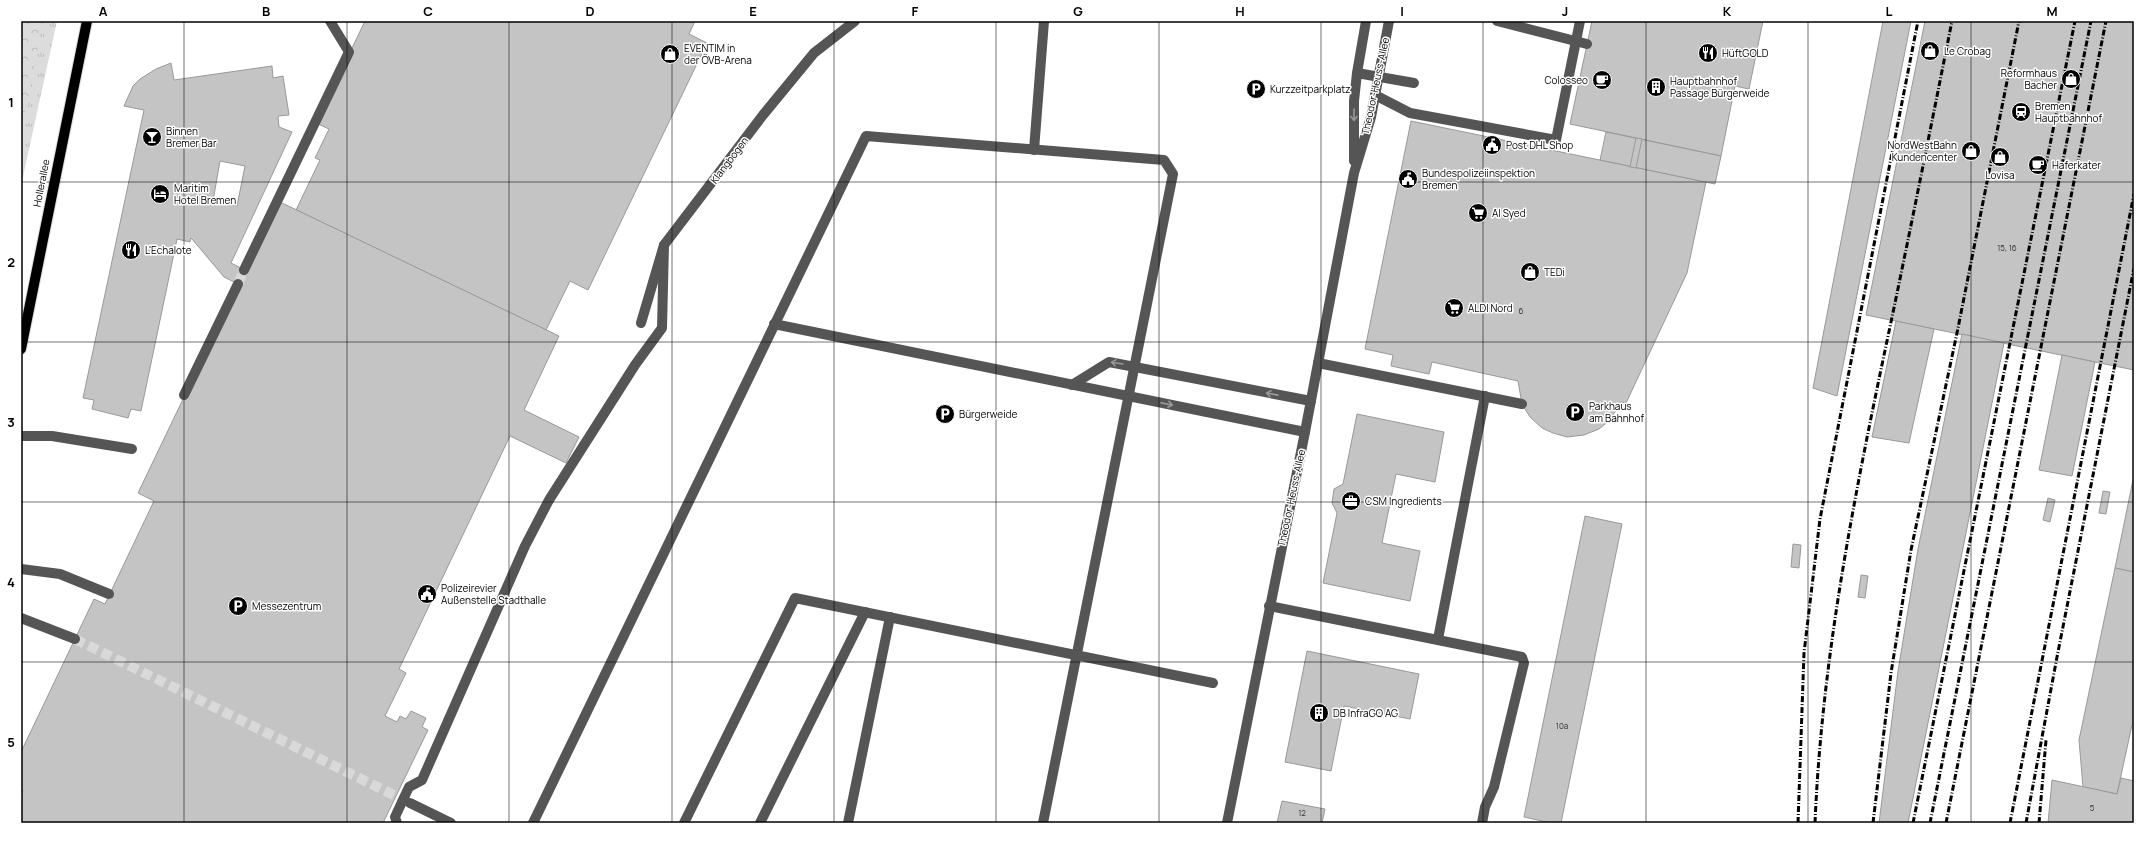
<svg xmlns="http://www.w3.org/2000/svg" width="2155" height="844" viewBox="0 0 2155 844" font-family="Manrope,sans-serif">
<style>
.grass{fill:url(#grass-tufts)}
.forest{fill:url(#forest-crowns)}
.building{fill:#c4c4c4;stroke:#999;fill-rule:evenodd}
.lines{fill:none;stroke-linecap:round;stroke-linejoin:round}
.minor-tunnel{stroke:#d9d9d9;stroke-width:10;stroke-dasharray:10 5;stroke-linecap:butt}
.major-casing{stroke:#dbdbdb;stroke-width:12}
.minor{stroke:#555;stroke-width:10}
.major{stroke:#000;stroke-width:10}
.rail{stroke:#000;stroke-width:3;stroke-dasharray:6 2 1 2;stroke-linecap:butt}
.oneway{stroke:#999}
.grid{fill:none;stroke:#000;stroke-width:1;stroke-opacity:0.55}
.labels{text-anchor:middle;stroke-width:3;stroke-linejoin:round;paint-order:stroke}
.number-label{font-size:8px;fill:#313131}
.poi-label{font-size:10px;fill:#000;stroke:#fff;text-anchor:start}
.street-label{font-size:10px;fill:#000;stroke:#fff}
.neatline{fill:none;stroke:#000;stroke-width:1.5}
.grid-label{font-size:13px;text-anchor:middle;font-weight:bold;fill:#000}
</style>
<defs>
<pattern id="grass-tufts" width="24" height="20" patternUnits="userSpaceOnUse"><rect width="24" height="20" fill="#dcdcdc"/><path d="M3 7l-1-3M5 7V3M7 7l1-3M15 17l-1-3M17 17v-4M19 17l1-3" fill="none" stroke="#bbb"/></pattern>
<pattern id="forest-crowns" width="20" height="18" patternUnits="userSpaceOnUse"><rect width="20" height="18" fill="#dcdcdc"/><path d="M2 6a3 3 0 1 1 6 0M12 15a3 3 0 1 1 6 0" fill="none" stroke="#bbb"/></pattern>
</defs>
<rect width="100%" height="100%" fill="#fff"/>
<polygon class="grass" points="21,21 57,21 21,186"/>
<polygon class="forest" points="21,21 43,21 21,135"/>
<g class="building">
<polygon points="365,21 695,21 689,34 707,43 588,290 570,281 546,330 296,210 320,160 315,158 329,129 316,123"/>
<polygon points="1592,21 1763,21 1749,89 1735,86 1721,156 1570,124"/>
<polygon points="1883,21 1911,21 1837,396 1813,388"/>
<polygon points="1925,21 2134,21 2134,370 1866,315"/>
<path d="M171,63L174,80L272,66L273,78L283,76L289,115L278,116L279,127L292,132L231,263L245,270L238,284L224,277L192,239L191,238L190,242L177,239L141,411L131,409L128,418L92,409L94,400L83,398L144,110L124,106L133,86L140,79L156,69ZM220,161L245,166L237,206L213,201Z"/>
<polygon points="1411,121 1706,182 1687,273 1626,403 1621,402 1610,420 1599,429 1584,435 1567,437 1553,433 1542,428 1530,417 1522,404 1518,381 1432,362 1429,374 1391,366 1393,355 1365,349"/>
<polygon points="1606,132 1721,156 1715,184 1600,160"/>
<polygon points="1636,138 1642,139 1636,168 1630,167"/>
<polygon points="278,201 559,336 524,410 579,437 566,463 510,436 399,669 406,673 385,716 397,722 400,716 406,719 411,711 426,718 422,727 428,730 383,823 21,823 21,795 23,791 21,790 21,752 94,599 105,604 154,501 138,493"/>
<polygon points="1896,321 1934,329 1909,443 1872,437"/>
<polygon points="1962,334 2004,343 1908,823 1879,823 1898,671 1918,549"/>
<polygon points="2062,355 2095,362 2072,476 2039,470"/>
<polygon points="1357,414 1444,432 1435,482 1396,474 1382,543 1420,551 1410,601 1323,583 1337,513 1332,503 1334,489 1343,484"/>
<polygon points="2134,475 2134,572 2115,568"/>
<polygon points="2103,491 2110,492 2106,514 2099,513"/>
<polygon points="2048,498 2055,500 2050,522 2043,520"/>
<polygon points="1585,516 1622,524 1561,823 1551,823 1524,817"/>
<polygon points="1793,544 1801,545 1799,568 1791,567"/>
<polygon points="2115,568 2134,572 2134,726 2132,725 2117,794 2083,787 2079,740"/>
<polygon points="1861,575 1868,576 1865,598 1858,597"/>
<polygon points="1307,651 1419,674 1410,719 1344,706 1331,771 1285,762"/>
<polygon points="2121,778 2134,781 2134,823 2048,823 2052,780 2117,794"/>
<polygon points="1282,801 1325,809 1322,823 1277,823"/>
</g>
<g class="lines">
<g class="minor-tunnel">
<polyline points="238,284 244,270"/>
<polyline points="75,639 410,803"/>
</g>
<defs>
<polyline id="major" points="21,349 87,21"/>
</defs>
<use href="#major" class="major-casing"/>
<g class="minor">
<polyline points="1497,21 1587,44"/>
<polyline points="1357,73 1414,83"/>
<polyline points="1375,95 1410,113 1556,140 1580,21"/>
<polyline points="1034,150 1044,21"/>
<polyline points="1354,161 1354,101 1357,73 1366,21"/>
<polyline points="244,270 349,52 330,21"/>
<polyline points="641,323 664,245 763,115 814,53 855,21"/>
<polyline points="774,324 1305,432"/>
<polyline points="1318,363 1522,404"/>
<polyline points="1072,385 1109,362 1311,401"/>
<polyline points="184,395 238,284"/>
<polyline points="21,436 52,436 132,449"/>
<polyline points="21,569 60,574 109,594"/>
<polyline points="1269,606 1522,657 1524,663 1494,787 1485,807 1482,823"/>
<polyline points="21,618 75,639"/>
<polyline points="1438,639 1485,396"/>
<polyline points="410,803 451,823"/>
<polyline points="397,823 395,817 409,787 422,780 525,546 549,500 635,365 662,328 664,245"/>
<polyline points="533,823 866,136 1164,160 1173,174 1043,823"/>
<polyline points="684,823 795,598 1213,683"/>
<polyline points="760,823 865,612"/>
<polyline points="848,823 890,617"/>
<polyline points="1227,823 1305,432 1354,173 1371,117 1389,21"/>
</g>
<use href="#major" class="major"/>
<g class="rail">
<polyline points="1798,823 1804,653 1820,519 1918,21"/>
<path d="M1815,823C1822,654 1856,487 1891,322C1912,222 1932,121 1952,21"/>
<polyline points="1873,823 1891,673 1911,550 1957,333 2019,21"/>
<polyline points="1913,823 2075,21"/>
<polyline points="1930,823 2091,21"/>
<polyline points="1946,823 2106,21"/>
<polyline points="2010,823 2134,194"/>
<polyline points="2026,823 2057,657 2134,268"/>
<polyline points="2039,823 2046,740"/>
</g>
</g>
<defs><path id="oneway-shaft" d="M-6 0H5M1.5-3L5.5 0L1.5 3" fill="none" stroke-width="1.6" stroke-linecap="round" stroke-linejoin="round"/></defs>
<g class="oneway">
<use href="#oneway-shaft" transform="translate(1354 115) rotate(90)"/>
<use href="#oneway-shaft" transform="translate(1117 363) rotate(-171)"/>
<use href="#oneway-shaft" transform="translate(1272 394) rotate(-169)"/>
<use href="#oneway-shaft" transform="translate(1167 404) rotate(11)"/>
</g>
<path class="grid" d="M184,21V823M347,21V823M509,21V823M672,21V823M834,21V823M996,21V823M1159,21V823M1321,21V823M1483,21V823M1646,21V823M1808,21V823M1971,21V823M21,182H2134M21,342H2134M21,502H2134M21,662H2134"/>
<defs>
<symbol id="shop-disc" viewBox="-11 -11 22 22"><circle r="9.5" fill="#000" stroke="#fff"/><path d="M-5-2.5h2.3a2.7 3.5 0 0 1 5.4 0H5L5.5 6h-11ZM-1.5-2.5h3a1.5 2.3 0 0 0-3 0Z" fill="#fff"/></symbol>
<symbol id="restaurant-disc" viewBox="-11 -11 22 22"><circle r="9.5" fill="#000" stroke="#fff"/><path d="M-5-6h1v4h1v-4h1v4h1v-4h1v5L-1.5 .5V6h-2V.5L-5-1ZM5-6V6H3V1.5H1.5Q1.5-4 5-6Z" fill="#fff"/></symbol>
<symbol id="cafe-disc" viewBox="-11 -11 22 22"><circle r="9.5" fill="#000" stroke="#fff"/><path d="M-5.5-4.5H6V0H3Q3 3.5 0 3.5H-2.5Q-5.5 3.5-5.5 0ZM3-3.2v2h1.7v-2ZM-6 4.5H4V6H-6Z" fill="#fff"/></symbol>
<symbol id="building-disc" viewBox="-11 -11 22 22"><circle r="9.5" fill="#000" stroke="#fff"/><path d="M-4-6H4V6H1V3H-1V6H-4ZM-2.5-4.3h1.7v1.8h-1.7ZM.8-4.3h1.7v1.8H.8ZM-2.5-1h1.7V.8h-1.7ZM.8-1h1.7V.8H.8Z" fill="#fff"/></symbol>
<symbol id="parking-disc" viewBox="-11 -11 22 22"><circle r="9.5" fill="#000" stroke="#fff"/><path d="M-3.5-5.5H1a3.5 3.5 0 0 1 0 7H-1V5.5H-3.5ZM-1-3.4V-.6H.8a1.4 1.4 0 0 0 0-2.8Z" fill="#fff"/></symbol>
<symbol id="station-disc" viewBox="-11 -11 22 22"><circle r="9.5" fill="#000" stroke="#fff"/><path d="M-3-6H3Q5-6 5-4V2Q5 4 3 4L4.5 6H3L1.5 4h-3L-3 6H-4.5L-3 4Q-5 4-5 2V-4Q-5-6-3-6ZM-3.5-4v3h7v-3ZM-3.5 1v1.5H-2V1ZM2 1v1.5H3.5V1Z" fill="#fff"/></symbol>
<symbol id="bar-disc" viewBox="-11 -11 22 22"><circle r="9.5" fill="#000" stroke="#fff"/><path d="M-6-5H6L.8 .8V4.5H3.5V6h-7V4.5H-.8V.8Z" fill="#fff"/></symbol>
<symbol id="civic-disc" viewBox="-11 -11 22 22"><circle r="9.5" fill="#000" stroke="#fff"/><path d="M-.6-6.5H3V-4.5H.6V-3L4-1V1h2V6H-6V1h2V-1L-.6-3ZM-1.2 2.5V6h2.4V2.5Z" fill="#fff"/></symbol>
<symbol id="hotel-disc" viewBox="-11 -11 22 22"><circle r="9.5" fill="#000" stroke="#fff"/><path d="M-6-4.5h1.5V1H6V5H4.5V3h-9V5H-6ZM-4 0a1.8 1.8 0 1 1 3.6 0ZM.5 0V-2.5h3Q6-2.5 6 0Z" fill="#fff"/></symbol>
<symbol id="supermarket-disc" viewBox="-11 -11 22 22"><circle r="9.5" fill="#000" stroke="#fff"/><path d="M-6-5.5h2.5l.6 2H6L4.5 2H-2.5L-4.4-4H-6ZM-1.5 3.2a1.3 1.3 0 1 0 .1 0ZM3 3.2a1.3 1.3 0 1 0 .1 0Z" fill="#fff"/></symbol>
<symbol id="office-disc" viewBox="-11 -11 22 22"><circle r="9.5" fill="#000" stroke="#fff"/><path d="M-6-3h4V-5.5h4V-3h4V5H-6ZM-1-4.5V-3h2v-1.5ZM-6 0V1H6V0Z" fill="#fff"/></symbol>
</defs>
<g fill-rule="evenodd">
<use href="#shop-disc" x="1919" y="40" width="22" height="22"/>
<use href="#restaurant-disc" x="1697" y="42" width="22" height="22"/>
<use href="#shop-disc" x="659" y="43" width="22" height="22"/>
<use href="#shop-disc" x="2060" y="68" width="22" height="22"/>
<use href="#cafe-disc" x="1591" y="69" width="22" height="22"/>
<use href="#building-disc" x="1645" y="76" width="22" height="22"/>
<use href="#parking-disc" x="1245" y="78" width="22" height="22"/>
<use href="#station-disc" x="2010" y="101" width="22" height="22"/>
<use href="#bar-disc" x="141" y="126" width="22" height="22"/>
<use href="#civic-disc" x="1481" y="134" width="22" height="22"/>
<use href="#shop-disc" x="1960" y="140" width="22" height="22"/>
<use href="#shop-disc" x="1989" y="146" width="22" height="22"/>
<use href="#cafe-disc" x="2027" y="154" width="22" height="22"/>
<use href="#civic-disc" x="1397" y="168" width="22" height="22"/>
<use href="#hotel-disc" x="149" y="183" width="22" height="22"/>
<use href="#supermarket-disc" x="1467" y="202" width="22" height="22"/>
<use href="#restaurant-disc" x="120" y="239" width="22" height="22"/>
<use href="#shop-disc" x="1519" y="261" width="22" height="22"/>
<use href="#supermarket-disc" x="1443" y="297" width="22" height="22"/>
<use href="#parking-disc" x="1564" y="401" width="22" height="22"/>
<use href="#parking-disc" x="934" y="403" width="22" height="22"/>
<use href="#office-disc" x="1340" y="490" width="22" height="22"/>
<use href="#civic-disc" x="416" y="583" width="22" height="22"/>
<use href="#parking-disc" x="227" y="595" width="22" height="22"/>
<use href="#building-disc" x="1308" y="702" width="22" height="22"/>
</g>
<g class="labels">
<g class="number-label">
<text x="2007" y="251">15, 16</text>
<text x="1521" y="314">6</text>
<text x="1562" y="729">10a</text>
<text x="2092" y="811">5</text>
<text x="1302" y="816">12</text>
</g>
<g class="poi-label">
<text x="684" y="52">EVENTIM in<tspan x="684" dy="12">der ÖVB-Arena</tspan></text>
<text x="1944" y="55">Le Crobag</text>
<text x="1722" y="57">HüftGOLD</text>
<text x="2057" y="77" text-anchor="end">Reformhaus<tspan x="2057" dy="12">Bacher</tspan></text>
<text x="1588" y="84" text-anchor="end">Colosseo</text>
<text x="1670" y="85">Hauptbahnhof<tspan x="1670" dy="12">Passage Bürgerweide</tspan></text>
<text x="1270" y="93">Kurzzeitparkplatz</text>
<text x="2035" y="110">Bremen<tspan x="2035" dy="12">Hauptbahnhof</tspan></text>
<text x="166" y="135">Binnen<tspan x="166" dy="12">Bremer Bar</tspan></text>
<text x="1506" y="149">Post DHL Shop</text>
<text x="1957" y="149" text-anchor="end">NordWestBahn<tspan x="1957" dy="12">Kundencenter</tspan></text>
<text x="2052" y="169">Haferkater</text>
<text x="1422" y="177">Bundespolizeiinspektion<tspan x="1422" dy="12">Bremen</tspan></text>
<text x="2000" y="179" text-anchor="middle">Lovisa</text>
<text x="174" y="192">Maritim<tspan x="174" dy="12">Hotel Bremen</tspan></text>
<text x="1492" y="217">Al Syed</text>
<text x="145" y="254">L'Echalote</text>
<text x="1544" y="276">TEDi</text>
<text x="1468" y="312">ALDI Nord</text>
<text x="1589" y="410">Parkhaus<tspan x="1589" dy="12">am Bahnhof</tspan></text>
<text x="959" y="418">Bürgerweide</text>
<text x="1365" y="505">CSM Ingredients</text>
<text x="441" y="592">Polizeirevier<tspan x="441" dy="12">Außenstelle Stadthalle</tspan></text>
<text x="252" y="610">Messezentrum</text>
<text x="1333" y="717">DB InfraGO AG</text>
</g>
<g class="street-label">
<text transform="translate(1375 86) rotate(-78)" y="4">Theodor-Heuss-Allee</text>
<text transform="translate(729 160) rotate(-53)" y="4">Klangbogen</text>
<text transform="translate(41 183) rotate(-79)" y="4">Hollerallee</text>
<text transform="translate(1291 498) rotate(-78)" y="4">Theodor-Heuss-Allee</text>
</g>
</g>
<rect width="2155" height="844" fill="none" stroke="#ffffff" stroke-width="44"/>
<rect x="22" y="22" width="2111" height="800" class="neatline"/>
<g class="grid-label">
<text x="103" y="16">A</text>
<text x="266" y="16">B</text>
<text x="428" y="16">C</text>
<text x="590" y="16">D</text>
<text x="753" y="16">E</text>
<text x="915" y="16">F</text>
<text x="1078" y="16">G</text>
<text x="1240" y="16">H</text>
<text x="1402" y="16">I</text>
<text x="1565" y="16">J</text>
<text x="1727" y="16">K</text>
<text x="1889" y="16">L</text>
<text x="2052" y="16">M</text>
<text x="11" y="107">1</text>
<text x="11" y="267">2</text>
<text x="11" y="427">3</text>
<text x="11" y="587">4</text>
<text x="11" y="747">5</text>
</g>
</svg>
